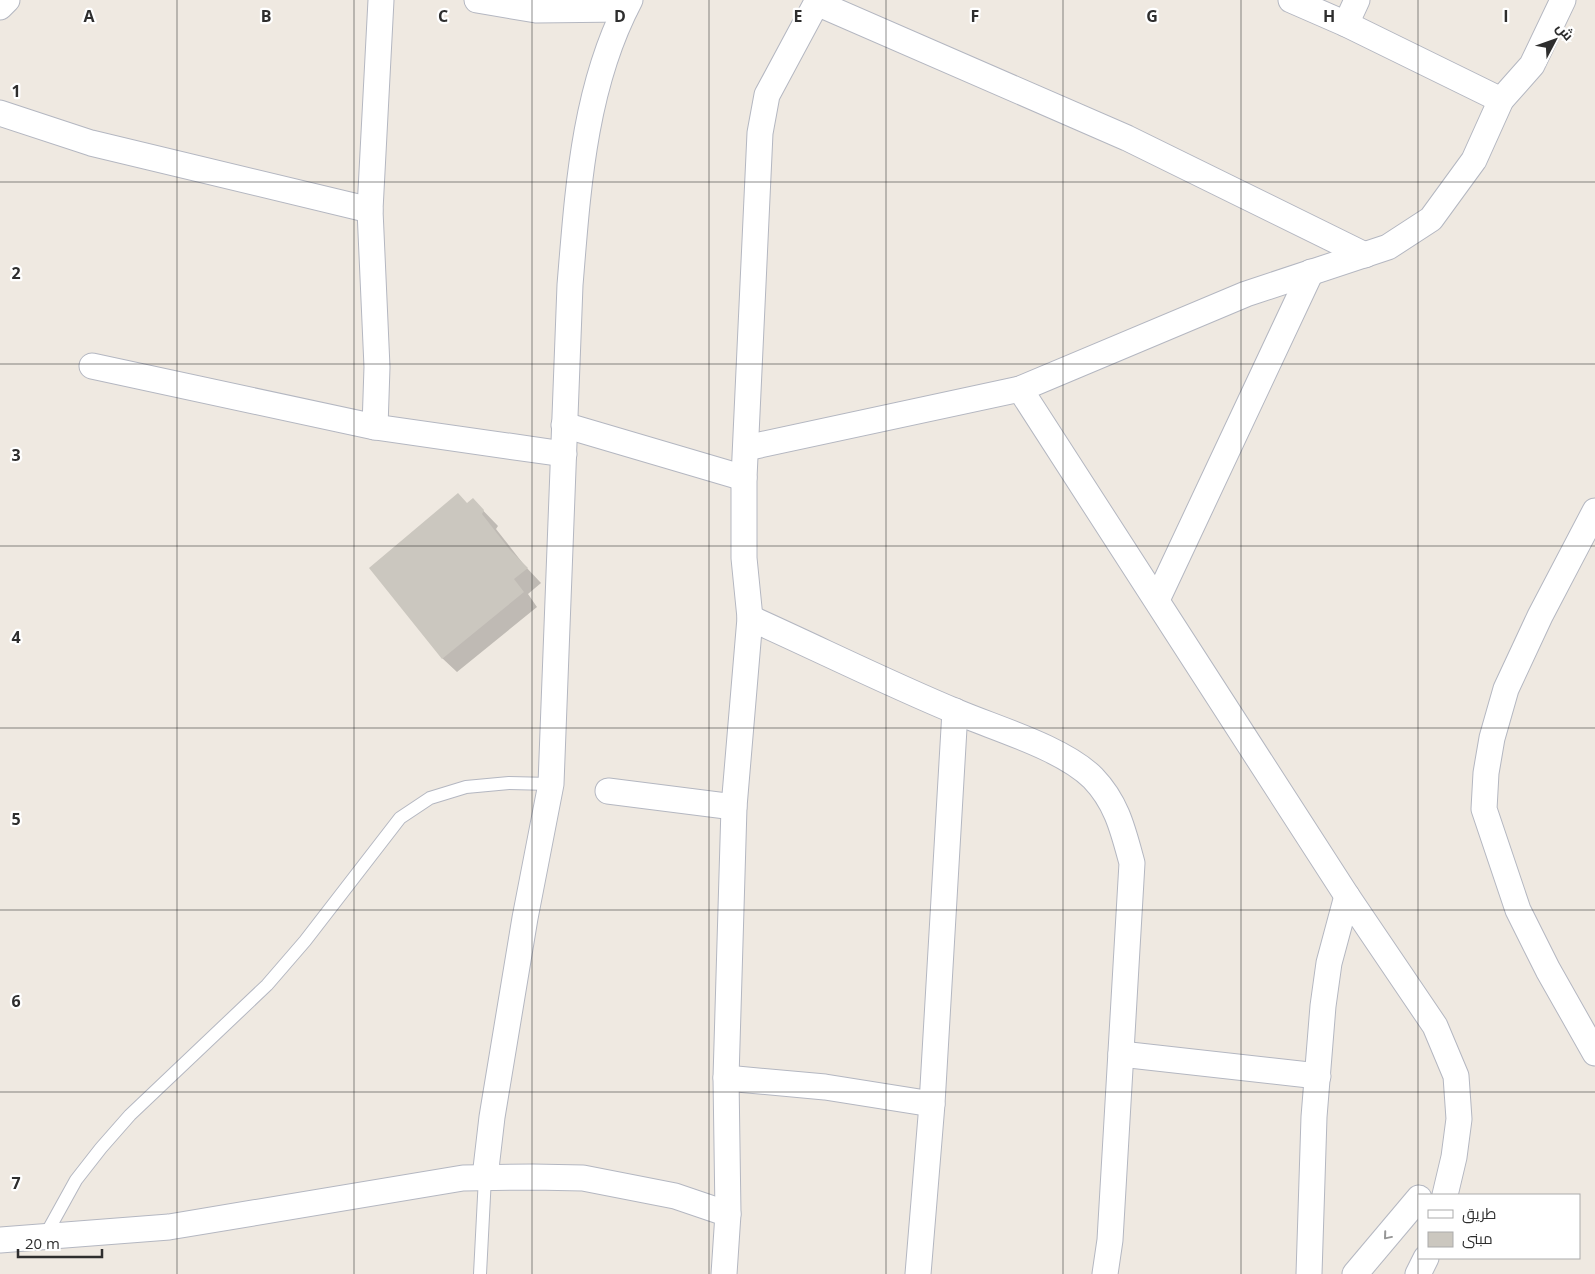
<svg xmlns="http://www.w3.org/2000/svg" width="1595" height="1274" viewBox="0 0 1595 1274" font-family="'Open Sans',Cairo,sans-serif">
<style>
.shadow{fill:#0003}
.building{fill:#cbc7bf}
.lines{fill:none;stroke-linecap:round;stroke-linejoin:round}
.service-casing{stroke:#b4b7c1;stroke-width:14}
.minor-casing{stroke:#b4b7c1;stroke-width:27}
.service{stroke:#fff;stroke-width:12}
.minor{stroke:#fff;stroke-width:25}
.oneway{stroke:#969696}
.grid{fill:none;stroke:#2e2e2e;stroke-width:1;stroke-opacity:0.55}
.grid-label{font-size:16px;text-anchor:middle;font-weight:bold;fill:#2e2e2e;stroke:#fff;stroke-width:4.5;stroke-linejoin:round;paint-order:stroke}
</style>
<rect width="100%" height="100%" fill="#efe9e1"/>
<polygon class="shadow" points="473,500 498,526 496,529 525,566 541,583 528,594 537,607 457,672 442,658 468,504"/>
<polygon class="building" points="458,493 467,503 473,498 484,510 482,514 510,550 528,568 514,579 524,592 442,659 369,568"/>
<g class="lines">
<defs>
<g id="service">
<polyline points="45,1236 76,1180 101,1148 130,1115 267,985 305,941 400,818 430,798 466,787 509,783 551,784"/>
<polyline points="480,1274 485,1177"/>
</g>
<g id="minor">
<polyline points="477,0 536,10 625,9"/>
<polyline points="1291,0 1346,24 1501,100"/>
<polyline points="817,3 1127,138 1365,255"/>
<polyline points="0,7 7,0"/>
<polyline points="1346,24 1357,0"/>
<polyline points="0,113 91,143 370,210"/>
<polyline points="92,366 375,427 564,454"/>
<polyline points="1020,389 1347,896 1435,1026 1456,1076 1459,1119 1454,1157 1445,1195"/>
<polyline points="564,425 744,478"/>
<polyline points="375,427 377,367 370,210 381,0"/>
<polyline points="746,448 1020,389 1246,294 1388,247 1431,219 1474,160 1501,100 1532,65 1563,0"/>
<polyline points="1595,511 1540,616 1506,689 1492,738 1486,773 1484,809 1518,910 1548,970 1595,1053"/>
<polyline points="1157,600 1311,272"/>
<path d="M750,618C819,649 887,683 957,712C997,729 1063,748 1093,778C1117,803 1123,830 1132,863L1110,1240L1105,1274"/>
<polyline points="608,791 734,807"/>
<polyline points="1121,1054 1318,1076"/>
<polyline points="726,1078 825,1087 932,1104"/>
<path d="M485,1177L492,1117L525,918L551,784L570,285C578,188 584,87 630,0"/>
<polyline points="0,1240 169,1227 463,1178 533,1177 583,1178 675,1196 728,1214"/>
<polyline points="724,1274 728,1214 726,1078 734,807 750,618 744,558 744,478 760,133 767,95 818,0"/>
<polyline points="918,1274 932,1104 955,711"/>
<polyline points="1309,1274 1314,1117 1323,1006 1329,963 1347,896"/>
<polyline points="1355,1274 1419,1198"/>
<polyline points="1418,1274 1426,1258"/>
</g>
</defs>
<use href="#service" class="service-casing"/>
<use href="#minor" class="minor-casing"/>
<use href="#service" class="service"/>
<use href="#minor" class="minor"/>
</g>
<defs><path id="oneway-chevron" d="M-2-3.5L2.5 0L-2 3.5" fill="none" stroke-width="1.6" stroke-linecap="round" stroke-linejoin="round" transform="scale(1.25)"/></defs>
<use class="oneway" href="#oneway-chevron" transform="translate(1387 1236) rotate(130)"/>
<path class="grid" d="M177,0V1274M354,0V1274M532,0V1274M709,0V1274M886,0V1274M1063,0V1274M1241,0V1274M1418,0V1274M0,182H1595M0,364H1595M0,546H1595M0,728H1595M0,910H1595M0,1092H1595"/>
<g class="grid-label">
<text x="89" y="22">A</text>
<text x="266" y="22">B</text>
<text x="443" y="22">C</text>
<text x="620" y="22">D</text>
<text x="798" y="22">E</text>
<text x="975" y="22">F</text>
<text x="1152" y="22">G</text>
<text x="1329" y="22">H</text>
<text x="1506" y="22">I</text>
<text x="16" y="97">1</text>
<text x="16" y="279">2</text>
<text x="16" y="461">3</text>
<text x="16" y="643">4</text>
<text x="16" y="825">5</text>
<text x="16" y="1007">6</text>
<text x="16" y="1189">7</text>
</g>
<rect x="1418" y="1194" width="162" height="65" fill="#ffffff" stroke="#ababab"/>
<rect x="1428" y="1210" width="25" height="8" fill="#ffffff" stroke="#ababab"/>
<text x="1462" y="1219" font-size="15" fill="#2e2e2e">طريق</text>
<rect x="1428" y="1232" width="25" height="15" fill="#cbc7bf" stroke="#ababab"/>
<text x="1462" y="1244" font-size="15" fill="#2e2e2e">مبنى</text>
<g transform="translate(1555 40) rotate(49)" stroke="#ffffff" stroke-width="4" paint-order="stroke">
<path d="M0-4L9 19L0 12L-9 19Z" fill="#2e2e2e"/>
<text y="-8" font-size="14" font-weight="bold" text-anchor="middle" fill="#2e2e2e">ش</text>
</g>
<path d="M18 1249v8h84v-8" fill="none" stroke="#2e2e2e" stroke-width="2.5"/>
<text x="25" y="1249" font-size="15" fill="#2e2e2e" stroke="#ffffff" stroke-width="4" paint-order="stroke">20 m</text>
</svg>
